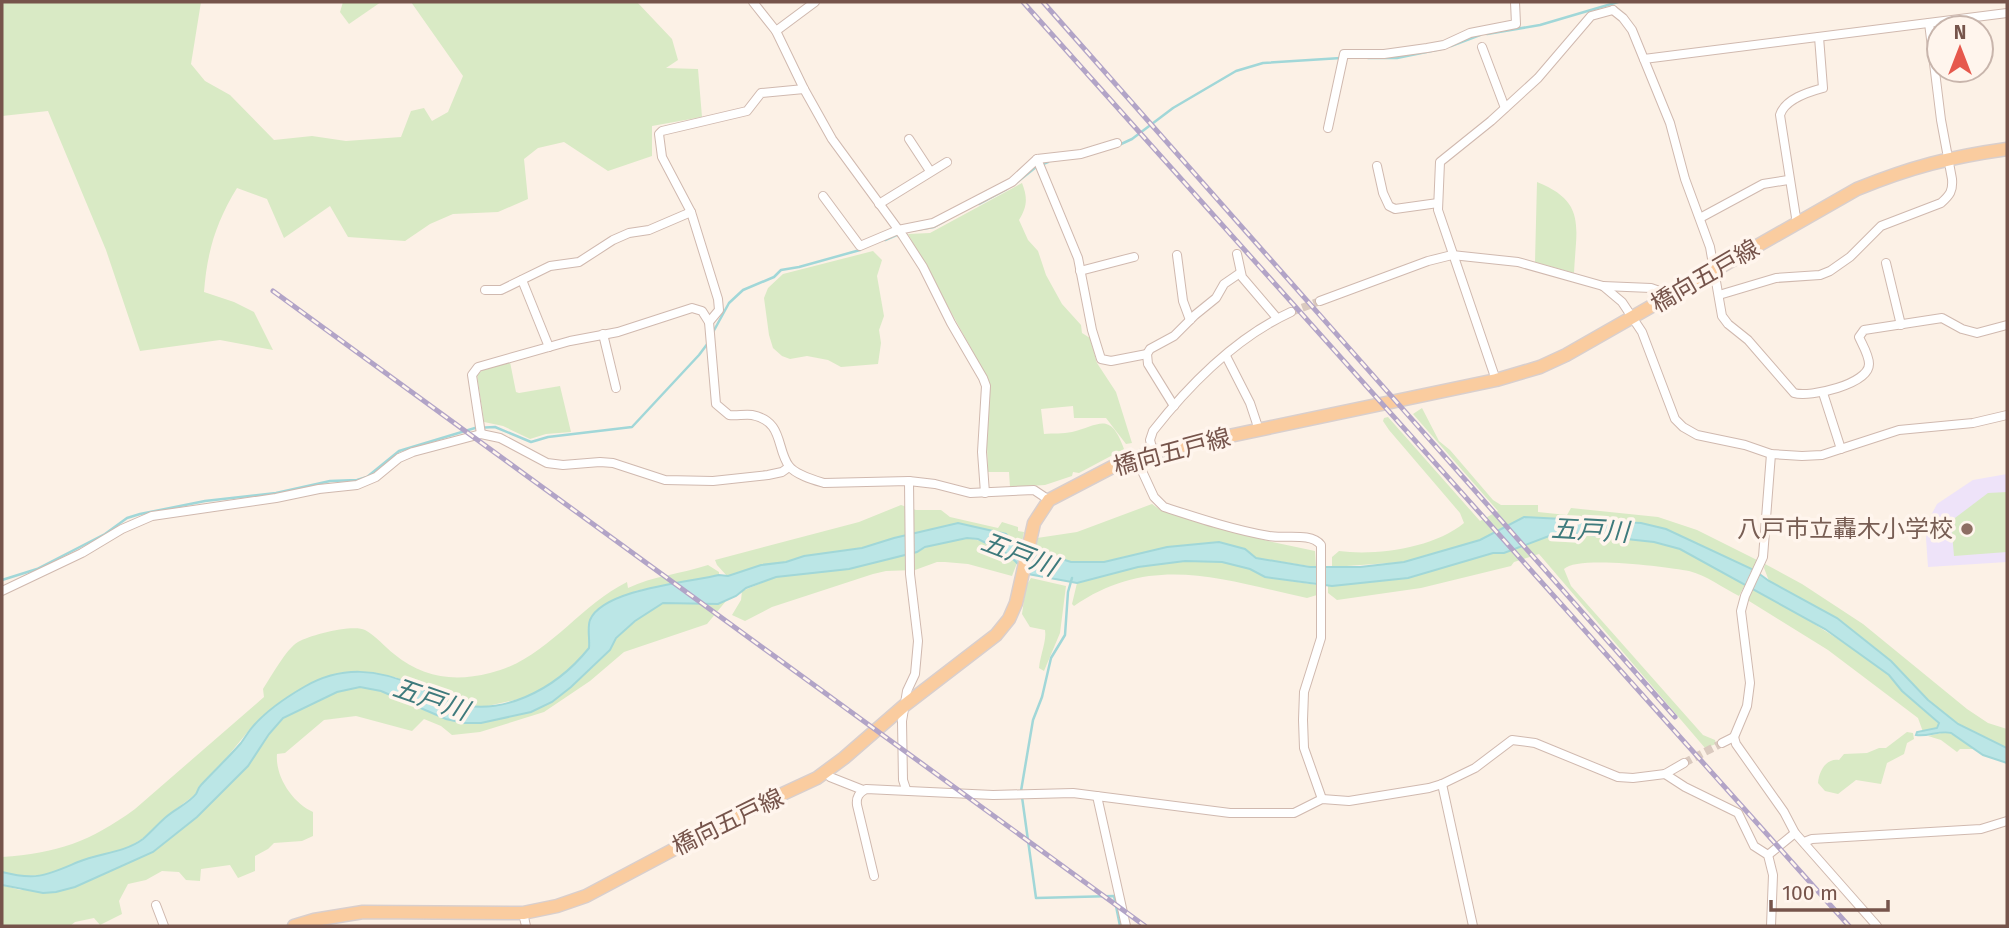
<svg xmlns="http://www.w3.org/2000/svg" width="2009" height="928" viewBox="0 0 2009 928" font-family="'Fira Sans','Noto Sans JP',sans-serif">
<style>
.education{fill:#eee3f9}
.green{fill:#d9eac5}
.water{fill:#bbe6e6;stroke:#a1d7d8;stroke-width:2}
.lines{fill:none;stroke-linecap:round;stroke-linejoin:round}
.stream{stroke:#a1d7d8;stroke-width:2.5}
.minor-tunnel{stroke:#dacabf;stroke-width:8;stroke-dasharray:8 4;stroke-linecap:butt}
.minor-casing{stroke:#d0b9af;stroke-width:10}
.primary-casing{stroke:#d9cfcd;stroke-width:15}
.minor{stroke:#fff;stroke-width:8}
.primary{stroke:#facc9f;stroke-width:12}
.rail-casing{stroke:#b2a4c7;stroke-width:5}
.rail{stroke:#fff5ed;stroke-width:2.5;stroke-dasharray:8;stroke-linecap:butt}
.education-dot{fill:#8d6e63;stroke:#fff5ed;stroke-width:2.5}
.labels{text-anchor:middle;stroke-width:7;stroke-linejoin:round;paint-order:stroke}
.street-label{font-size:24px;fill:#76544b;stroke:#fff5ed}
.education-label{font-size:24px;fill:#785e54;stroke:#fff5ed;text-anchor:end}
.water-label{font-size:26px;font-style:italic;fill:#3e7a7c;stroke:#fff5ed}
</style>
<rect width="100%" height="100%" fill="#fcf1e6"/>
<polygon class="education" points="2007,474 2007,562 1928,567 1926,538 1928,521 1937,504 1973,480"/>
<g class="green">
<path d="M2,2H201L191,64L205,81L230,95L274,140L312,136L346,141L401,137L411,111L424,108L432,121L448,112L463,76L411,2H637L672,39L678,60L666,68L698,69L702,117L652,126V156L608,171L564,142L538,148L524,159L528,199L498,212L453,214L430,224L405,241L348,237L330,206L284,238L267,199L237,188C216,222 207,252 204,292L234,302L254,312L273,350L220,340L140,351L106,250L48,111L2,116Z"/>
<polygon points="343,2 381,2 349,24 340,12"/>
<path d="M1537,182C1587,202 1576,227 1574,273L1535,262Z"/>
<path d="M1022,183C1028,198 1027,207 1019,220L1028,240L1038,251L1046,275L1062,304L1081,325L1082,333L1090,338L1097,363L1116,392L1132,443L1126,444L1106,418H1074L1073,406L1041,409L1044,434C1053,433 1063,434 1072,432C1099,426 1110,410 1124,449L1079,473L1073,472L1072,476L1045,485L1010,487L1009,472H988L986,422L989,381L908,234L930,233Z"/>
<polygon points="873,251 882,260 877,276 884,316 879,330 881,343 878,364 841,367 828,360 807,356 790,359 782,356 773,348 769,335 764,298 768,288 783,274"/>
<polygon points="510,362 516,392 519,393 560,386 571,432 546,434 530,439 503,426 484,422 477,375 485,368"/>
<path d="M1422,408L1439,441L1450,450L1493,500L1501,505H1538V512L1567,515L1571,508L1658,517L1697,530L1757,560L1754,570L1666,529L1593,520L1524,517L1480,540L1404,562L1332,567V557L1339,551C1376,556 1434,548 1464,523L1460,513L1389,430L1383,421L1384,418L1388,417L1480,521L1498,511L1413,414Z"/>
<polygon points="2007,492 2007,552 1954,556 1951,521 1988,493"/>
<polygon points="1152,504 1162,511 1268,541 1315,551 1316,567 1256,558 1219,542 1166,547 1104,562 1086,563 1071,562 1037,552 1037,538 1077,532"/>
<polygon points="901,505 916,510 941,510 950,517 998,528 1002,522 1018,527 1018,531 1024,532 1021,547 1014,544 1005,534 958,523 894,538 862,548 804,556 786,562 762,565 727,576 717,565 715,560 859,522"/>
<path d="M1571,533L1654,542L1680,549L1745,585L1739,596C1723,588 1706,575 1689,571C1669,567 1577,555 1564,569L1571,586L1703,735L1715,740L1716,744L1705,748L1539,554L1514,562L1511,566L1421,588L1337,600L1328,593V586L1408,578L1493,553H1504L1549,536Z"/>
<path d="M968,538C986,541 1004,550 1017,563L1012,576L968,564L945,562H937L915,570L886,571L873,574L772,607L745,621L732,615L741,600L742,591L776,577L849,569L917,552C932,543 950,540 968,538Z"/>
<path d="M1185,561L1222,562L1250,569L1265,577L1317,585V595L1307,598C1223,580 1152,552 1074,606L1072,604L1077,583L1138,567Z"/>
<polygon points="1765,564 1802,584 1863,624 1967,709 1988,723 2007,729 2007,748 1958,724 1928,700 1891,661 1837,618 1769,581 1764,568"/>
<path d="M708,565L719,572V575L635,591L589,628V647L577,664L549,687L528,697L483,707L445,700L395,677L286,699L250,729L209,779L199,786L196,794L168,815L142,839L123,850L79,862L51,875L18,876L2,872V857C57,853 90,842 135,809L264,697L263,689C271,677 286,649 298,642C310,635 353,624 365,630C375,635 385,647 394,654C423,678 454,682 490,673C546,660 577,607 627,582L628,588C653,576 681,574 708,565Z"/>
<path d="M1031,578L1066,586L1060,633L1044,671L1039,668C1040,656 1047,640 1045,630L1030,627L1022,614L1026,586Z"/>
<polygon points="1753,589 1794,611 1855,650 1889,675 1902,691 1940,725 1937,728 1923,732 1918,718 1828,650 1749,601 1748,598"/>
<path d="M726,601L707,624L624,652L590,681L544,712L480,732L452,735L441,726L424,719L412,731L356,716L324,720L285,753L277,754C275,777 293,803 313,812V836L302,841L274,843L268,849L255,856V871L238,878L230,865L201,869L200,881L186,880L179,872L162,871L146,880L128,884L119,901L122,914L100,925L94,918L75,922L70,926H2V885L20,890L75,887L153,852L197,817L248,766L269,734L283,718L337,692L360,687L381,691L426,709L481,723L504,718L531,712L552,702L593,667L610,650L616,638L651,608L663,603L674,602L686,604H718Z"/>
<path d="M1907,732L1913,733L1914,739L1907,743L1904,754L1887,763L1881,784L1856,780L1838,794L1825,791L1818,783C1819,771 1826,758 1839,760L1844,754L1867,753L1879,748H1886Z"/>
<polygon points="1946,732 1958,737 1973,749 1960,749 1957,752 1941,740 1928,736"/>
</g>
<path class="water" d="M1524,517L1641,523L1666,529L1754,570L1769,581L1837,618L1891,661L1928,700L1958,724L2007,748V763L1983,755L1951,733C1940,730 1928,737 1916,735L1917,732L1937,728L1939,723L1902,691L1889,675L1825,629L1680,549L1654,542L1571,533L1549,536L1504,553H1493L1408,578L1332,586L1265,577L1250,569L1222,562L1185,561L1138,567L1077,583L1028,574L1008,554L978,539L967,538L925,547L917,552L849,569L776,577L746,588L736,596L718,604L663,603L635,621L616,638L610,650L571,687L552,702L531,712L481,723H464L446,719L381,691L360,687L337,692L283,718L269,734L248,766L197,817L153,852L75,887L56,892L43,893L2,885V872C37,881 47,875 78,862C100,853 124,853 143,839C151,832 158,824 166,817C175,809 189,803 196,794C198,791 198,788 201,785C214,771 228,758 241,743C244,739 247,734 250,730C264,712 285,698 304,687C342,665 378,669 416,686C426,690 435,696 445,700C499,721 556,689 589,648C590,639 587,628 590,620C603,589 690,582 719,575L728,576L761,565L786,562L804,556L862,548L894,538L958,523L1006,534L1014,544L1071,562H1104L1167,547L1219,542L1245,549L1256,558L1310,567H1360L1404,562L1480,540Z"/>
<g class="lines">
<g class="stream">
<polyline points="1487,34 1540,25 1618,2"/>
<polyline points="1451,46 1480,35"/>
<polyline points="1368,58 1397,58 1441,49"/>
<polyline points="1119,145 1132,139 1173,108 1236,71 1263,63 1341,58"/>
<polyline points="1016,183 1036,167 1048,162"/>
<polyline points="979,204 1007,189"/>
<polyline points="915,230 934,227 945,221"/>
<polyline points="885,240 899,234"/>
<polyline points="712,334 729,303 743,290 774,277 781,270 799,267 860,250"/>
<polyline points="2,580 37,569 105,534 127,518 140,514 205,501 276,493 330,481 357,480 367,477 399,451 475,428 495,427 531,442 548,437 632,427 699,355 708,343"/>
<polyline points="1021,791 1033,720 1042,697 1051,658 1065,635 1068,592 1072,578"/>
<polyline points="1022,797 1036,898 1114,896 1120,926"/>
</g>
<g class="minor-tunnel">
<polyline points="1291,312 1320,301"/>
<polyline points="1684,763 1722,743"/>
</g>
<defs>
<g id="minor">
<polyline points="753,2 776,31 804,89 832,139 903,236 923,267 951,323 983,378 986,386 982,452 985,493"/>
<path d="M1613,10L1623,18L1632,30L1670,123L1685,179L1710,247L1722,316L1728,324L1748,340L1794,393C1810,398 1869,384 1869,364C1869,355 1862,344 1859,337L1864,330L1942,318L1962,329L1977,333L2007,325"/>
<polyline points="776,31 815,2"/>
<polyline points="1482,47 1505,108"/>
<polyline points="1644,59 2007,13"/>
<polyline points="1328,128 1344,54 1384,54 1427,48 1444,45 1470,33 1516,24 1515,2"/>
<polyline points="909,139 930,171"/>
<polyline points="1037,159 1078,258 1092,330 1101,359 1111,361 1147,354"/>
<polyline points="1377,166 1383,193 1389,206 1395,209 1438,203"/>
<polyline points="823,196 860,246 898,230 933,223 1012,182 1037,159 1081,154 1117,143"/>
<polyline points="879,204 947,162"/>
<polyline points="1700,218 1763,184 1788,180"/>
<path d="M1797,224L1780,115C1785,99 1808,92 1823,88L1819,37"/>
<polyline points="1237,254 1242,277 1277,318"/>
<polyline points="1177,255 1183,301 1190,320"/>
<polyline points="1886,263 1901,325"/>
<polyline points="1080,271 1134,257"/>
<polyline points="522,280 549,347"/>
<polyline points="1603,286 1651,288 1671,295"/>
<polyline points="485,290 501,290 550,266 579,262 613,240 629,233 649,230 691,212"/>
<path d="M1719,295L1776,278L1820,275L1830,271L1850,257L1881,226L1941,203C1950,195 1953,191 1952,179L1941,120L1929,23"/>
<polyline points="1320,301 1428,261 1452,255 1518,262 1603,286 1622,302 1642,332 1675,419 1683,427 1697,435 1745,445 1771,454 1802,456 1822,455 1899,430 1973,423 2007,415"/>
<polyline points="709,322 719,310 718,299 691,212 662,157 659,134 662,131 747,111 761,93 804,89"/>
<polyline points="603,334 616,388"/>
<polyline points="1226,356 1250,403 1259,430"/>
<polyline points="1496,380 1438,210 1440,162 1491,121 1538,78 1591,16 1613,10"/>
<polyline points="1823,393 1841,449"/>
<polyline points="1174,406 1148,364 1147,354 1150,349 1174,336 1195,315 1216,298 1224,284 1240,273"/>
<path d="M481,434L472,375L478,367L570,341L618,332L692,308L702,311L709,322L716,404L729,415C736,416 745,414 752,415C784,421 776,449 789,466C796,475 814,480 824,483L909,481L935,484L970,493L1034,490L1049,500"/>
<path d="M1153,452L1150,440L1153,431C1189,385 1237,337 1291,312"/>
<path d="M1136,458L1154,497L1164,507C1198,518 1234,530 1269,536C1284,539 1311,532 1321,545V638L1304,692L1303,720L1304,748L1322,799"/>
<polyline points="2,591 82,553 122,529 152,516 276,498 319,489 357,485 376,477 399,458 413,452 481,434 500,438 547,463 563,465 600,462 613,463 665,480 713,481 768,475 782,472 789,467"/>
<polyline points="1734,737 1736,744 1784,812 1795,833 1877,926"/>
<polyline points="1722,743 1734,737 1747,706 1750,683 1741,611 1745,596 1763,557 1771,454"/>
<polyline points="827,772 830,777 863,790"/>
<polyline points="1665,774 1685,787 1738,813 1754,846 1768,855 1773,875 1771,926"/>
<polyline points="1442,784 1473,926"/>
<polyline points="906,789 903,780 902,721 907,691 915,674 918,641 910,574 909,481"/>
<polyline points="1097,796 1126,926"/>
<polyline points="1804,842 1812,839 1981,829 2007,821"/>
<polyline points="1768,855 1795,833"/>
<path d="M874,876L857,805C856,797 859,793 866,789L993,795L1073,793L1230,813H1294L1322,799L1349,801L1429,788L1442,784L1475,768L1512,740L1535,743L1618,777L1633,778L1665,774L1684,763"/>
<polyline points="156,905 164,926"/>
<polyline points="523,913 526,926"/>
</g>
<path id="primary" d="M294,926L314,920L363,912L523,913L557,906L586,896L746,811L817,778L844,758L905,705L996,635L1009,619L1016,603L1034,523L1049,500L1118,464L1153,452L1496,380L1540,367L1566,355L1857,189C1911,167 1950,157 2007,149"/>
</defs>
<use href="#minor" class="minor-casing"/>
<use href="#primary" class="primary-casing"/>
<use href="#minor" class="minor"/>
<use href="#primary" class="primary"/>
<defs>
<g id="rail">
<polyline points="1023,2 1849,926"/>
<polyline points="1043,2 1675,717"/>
<polyline points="273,291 1145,926"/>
</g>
</defs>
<use href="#rail" class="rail-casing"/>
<use href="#rail" class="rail"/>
</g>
<circle class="education-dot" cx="1967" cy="529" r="7"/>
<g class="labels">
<g class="street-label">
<text transform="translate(1705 276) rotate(-30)" y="8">橋向五戸線</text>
<text transform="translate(1172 452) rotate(-15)" y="8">橋向五戸線</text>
<text transform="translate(728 822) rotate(-26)" y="8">橋向五戸線</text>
</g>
<g class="education-label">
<text x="1953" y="537">八戸市立轟木小学校</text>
</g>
<g class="water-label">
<text transform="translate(1590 530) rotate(3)" y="9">五戸川</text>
<text transform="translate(1019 554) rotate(21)" y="9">五戸川</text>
<text transform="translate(431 699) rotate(19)" y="9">五戸川</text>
</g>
</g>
<rect width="2009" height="928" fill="none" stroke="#76544b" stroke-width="7"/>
<g transform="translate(1960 49)"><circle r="33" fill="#fff5ed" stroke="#c8b5ac" stroke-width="2"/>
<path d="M0-5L12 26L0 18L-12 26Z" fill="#e6584c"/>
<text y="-10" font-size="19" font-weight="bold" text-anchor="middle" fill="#76544b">N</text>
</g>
<path d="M1771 900v10h117v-10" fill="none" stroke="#76544b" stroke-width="3.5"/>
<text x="1782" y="900" font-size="21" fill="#76544b" stroke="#fff5ed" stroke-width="5" paint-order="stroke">100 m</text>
</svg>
